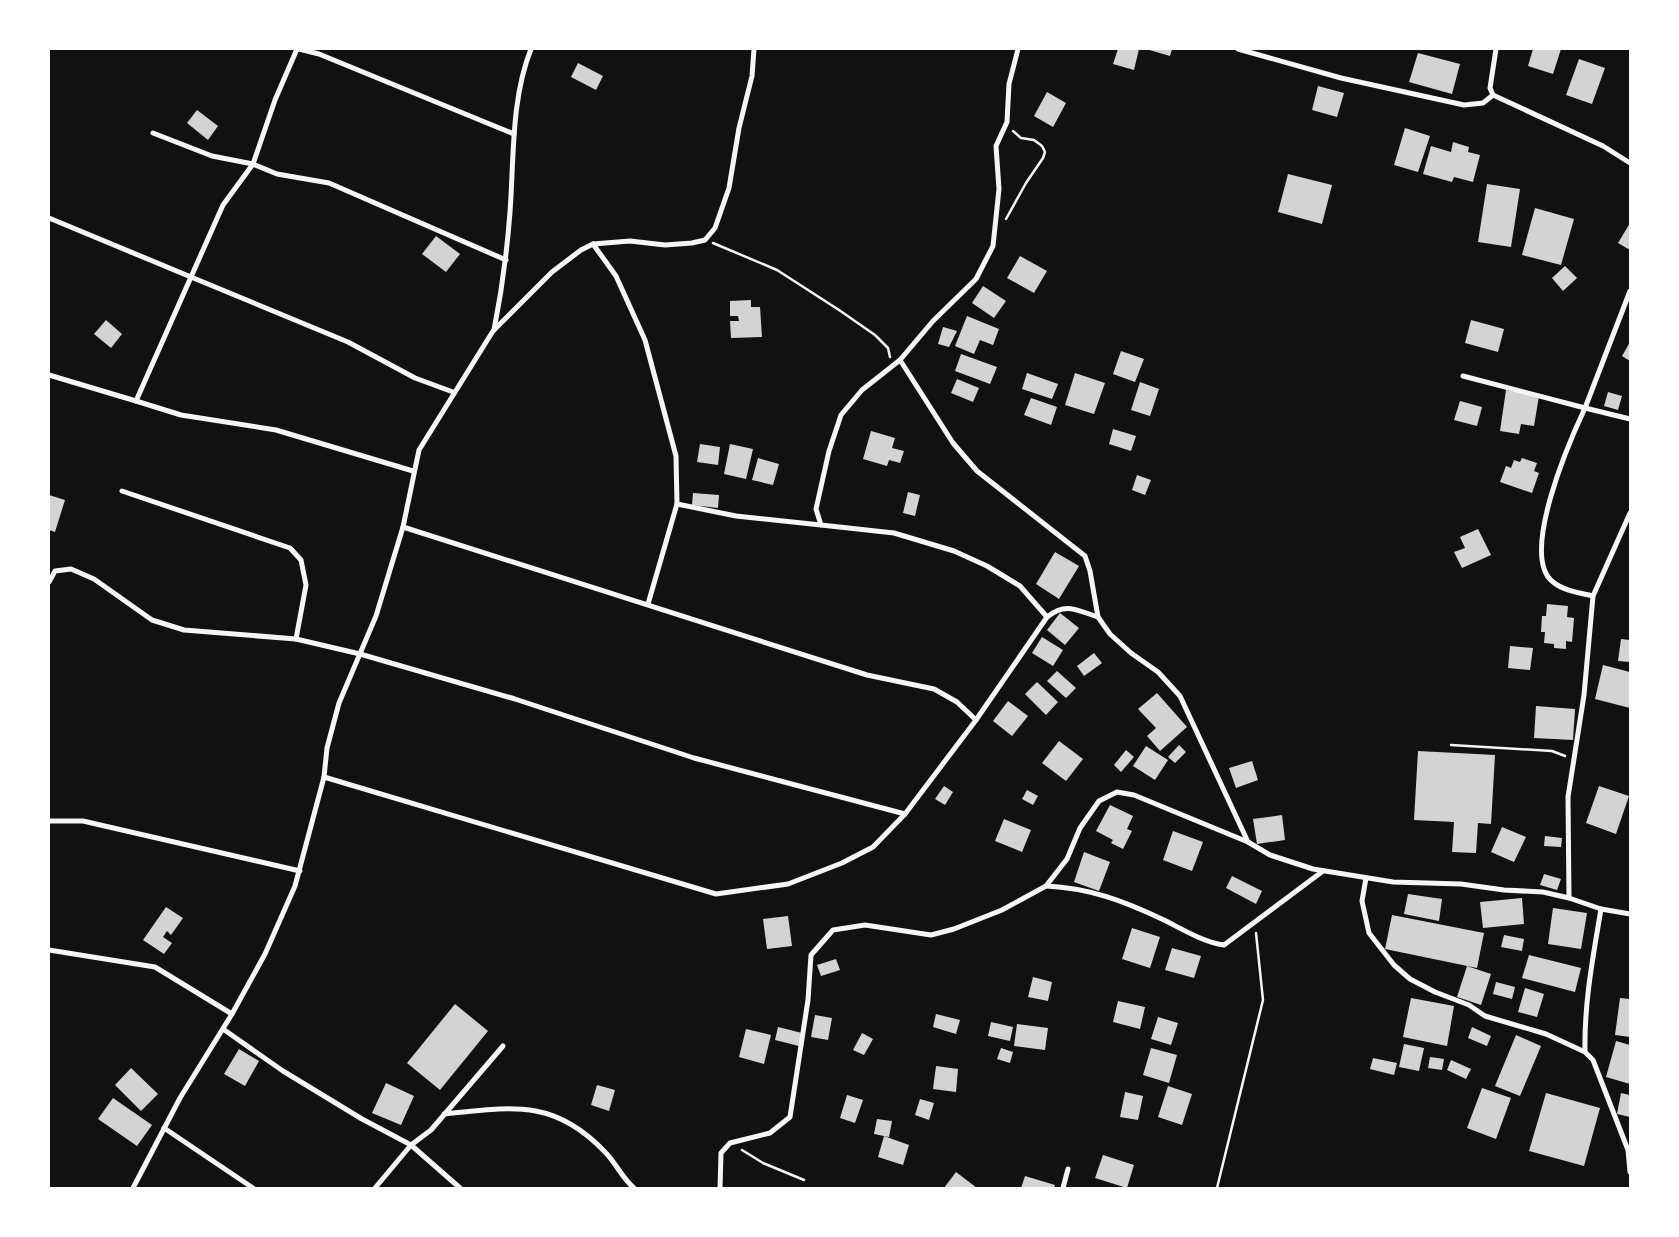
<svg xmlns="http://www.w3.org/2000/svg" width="1679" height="1237" viewBox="0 0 1679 1237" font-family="'Fira Sans Condensed',sans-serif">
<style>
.building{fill:#d3d3d3}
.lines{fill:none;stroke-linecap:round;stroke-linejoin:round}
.path{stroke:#f5f5f5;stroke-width:2.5}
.minor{stroke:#f5f5f5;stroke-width:5}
</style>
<rect width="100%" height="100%" fill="#111"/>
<g class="building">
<polygon points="1118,49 1139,49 1134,70 1113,64"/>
<polygon points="1146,49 1172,49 1170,56"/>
<polygon points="1533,49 1561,49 1553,74 1528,66"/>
<polygon points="1418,53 1460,64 1452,94 1409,82"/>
<polygon points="1579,59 1605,68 1592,104 1566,95"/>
<polygon points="578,63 603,76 596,90 571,77"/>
<polygon points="1318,86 1344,93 1337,117 1312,110"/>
<polygon points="1047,92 1066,103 1053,127 1034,116"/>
<polygon points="197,110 218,126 208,140 187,123"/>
<polygon points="1405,128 1430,136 1418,172 1394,165"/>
<polygon points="1453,142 1469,147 1468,152 1480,155 1473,182 1454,177 1452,182 1423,174 1431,146 1451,152"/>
<polygon points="1288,174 1332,185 1322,224 1278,212"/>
<polygon points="1487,184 1520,189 1511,247 1478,242"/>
<polygon points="1535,208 1574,219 1561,265 1522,255"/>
<polygon points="1630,223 1630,250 1618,243"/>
<polygon points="436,236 460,254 446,272 422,254"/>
<polygon points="1020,256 1047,271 1034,293 1007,278"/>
<polygon points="1565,266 1577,278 1563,291 1552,278"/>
<polygon points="983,286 1006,301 994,318 972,303"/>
<polygon points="751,300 751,307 760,307 762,337 731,338 730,321 739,321 738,316 730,316 730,301"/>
<polygon points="967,316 999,329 993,345 980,340 974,354 955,346"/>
<polygon points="106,320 122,334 111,348 94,334"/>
<polygon points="1471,320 1504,329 1498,352 1465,343"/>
<polygon points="943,327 957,331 949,347 938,344"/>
<polygon points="1630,342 1630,361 1622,356"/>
<polygon points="1121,351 1144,359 1135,382 1113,374"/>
<polygon points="961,354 997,367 990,384 955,371"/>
<polygon points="1027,373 1058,384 1052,399 1022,389"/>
<polygon points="1075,373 1105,383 1094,414 1065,405"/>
<polygon points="957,379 979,388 973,402 951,393"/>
<polygon points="1140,382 1159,389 1150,416 1131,410"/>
<polygon points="1506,390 1539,396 1534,426 1521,424 1519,434 1500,431"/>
<polygon points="1608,392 1622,396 1618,410 1604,406"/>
<polygon points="1031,398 1057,407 1051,425 1024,415"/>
<polygon points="1460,401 1482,407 1477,426 1454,420"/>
<polygon points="1113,429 1136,436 1131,451 1109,444"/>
<polygon points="871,431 895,438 892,448 904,451 900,463 889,460 887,466 863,459"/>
<polygon points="700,444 720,447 718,465 697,462"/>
<polygon points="730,444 753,449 746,479 724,474"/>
<polygon points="758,458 779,464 773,485 752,480"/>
<polygon points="1522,458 1537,463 1534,471 1539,473 1532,493 1500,482 1506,466 1511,468 1514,460 1520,462"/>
<polygon points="1137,475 1151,480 1145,495 1132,490"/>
<polygon points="908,492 920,495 915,516 903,513"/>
<polygon points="693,493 719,495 718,508 692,505"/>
<polygon points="49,495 65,500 55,532 49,530"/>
<polygon points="1478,529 1491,555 1462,568 1454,552 1465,548 1460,537"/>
<polygon points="1055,552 1079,566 1059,599 1036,584"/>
<polygon points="1547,604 1568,606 1567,617 1574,618 1572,642 1566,641 1566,649 1554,648 1554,644 1544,643 1545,632 1541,632 1542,616 1546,616"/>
<polygon points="1060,613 1079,628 1065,645 1047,630"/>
<polygon points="1042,637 1063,650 1053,666 1032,653"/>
<polygon points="1621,639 1630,640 1630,662 1618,661"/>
<polygon points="1510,646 1533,648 1530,670 1508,668"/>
<polygon points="1094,653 1102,663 1084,676 1077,666"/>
<polygon points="1603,665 1630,672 1630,708 1595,699"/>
<polygon points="1057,671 1076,688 1066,698 1047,681"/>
<polygon points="1037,682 1058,702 1046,715 1025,694"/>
<polygon points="1157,693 1187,727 1160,751 1147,736 1156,728 1138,709"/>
<polygon points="1008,701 1028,716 1012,736 993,721"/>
<polygon points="1536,706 1575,709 1573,740 1534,738"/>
<polygon points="1059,741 1083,759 1066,781 1042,763"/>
<polygon points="1179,745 1186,752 1175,763 1168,757"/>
<polygon points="1146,746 1168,760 1155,780 1133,766"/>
<polygon points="1126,750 1134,757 1121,772 1114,765"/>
<polygon points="1418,751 1495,755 1491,824 1478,823 1476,853 1452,852 1454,822 1414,820"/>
<polygon points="1252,761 1258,780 1236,788 1229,768"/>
<polygon points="944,786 953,792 945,805 935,799"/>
<polygon points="1599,786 1629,796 1616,834 1586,823"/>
<polygon points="1027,790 1038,796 1033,805 1022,799"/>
<polygon points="1110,805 1133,816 1127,829 1132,831 1123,849 1111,843 1113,840 1096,831"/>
<polygon points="1282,815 1285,840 1257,844 1253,819"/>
<polygon points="1004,819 1031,830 1022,852 995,841"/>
<polygon points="1502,827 1526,837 1514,862 1491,852"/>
<polygon points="1173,831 1203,842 1192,871 1163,860"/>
<polygon points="1545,836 1562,838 1561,847 1544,846"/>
<polygon points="1084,852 1110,862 1099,891 1074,882"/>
<polygon points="1544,874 1561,879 1557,890 1540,885"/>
<polygon points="1232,876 1262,891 1256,904 1226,888"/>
<polygon points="1408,894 1442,899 1439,921 1404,914"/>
<polygon points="1522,898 1524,924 1483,928 1480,902"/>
<polygon points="166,907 183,918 171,935 167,931 163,937 172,943 164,954 143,940"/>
<polygon points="1553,908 1587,913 1581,949 1548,944"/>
<polygon points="1392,915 1484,933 1477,968 1385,949"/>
<polygon points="788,916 792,946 767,949 763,919"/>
<polygon points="1132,928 1160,937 1150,968 1122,959"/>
<polygon points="1504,935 1524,939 1522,951 1501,947"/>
<polygon points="1172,948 1201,956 1194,978 1165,970"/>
<polygon points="1529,955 1581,968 1575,992 1522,978"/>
<polygon points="836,959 840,970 821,976 817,965"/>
<polygon points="1467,966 1491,974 1481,1005 1457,997"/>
<polygon points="1033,977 1052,982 1048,1001 1028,997"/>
<polygon points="1496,982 1515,987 1512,999 1493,994"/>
<polygon points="1525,988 1544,994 1537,1017 1518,1012"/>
<polygon points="1411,998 1454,1006 1447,1046 1403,1037"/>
<polygon points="1620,998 1630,999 1630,1037 1615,1035"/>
<polygon points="1118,1001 1145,1007 1140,1029 1113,1022"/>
<polygon points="455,1004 488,1031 440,1090 407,1063"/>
<polygon points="936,1014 960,1020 956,1034 933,1027"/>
<polygon points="815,1015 832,1018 828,1040 811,1037"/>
<polygon points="1158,1017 1178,1023 1171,1045 1151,1039"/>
<polygon points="991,1022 1013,1027 1010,1041 988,1036"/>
<polygon points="1017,1024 1048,1028 1045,1050 1014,1046"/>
<polygon points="778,1027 802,1033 799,1046 775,1040"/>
<polygon points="1472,1027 1491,1036 1487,1046 1468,1038"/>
<polygon points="746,1029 771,1035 764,1064 739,1057"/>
<polygon points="862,1033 873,1039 864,1055 853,1050"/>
<polygon points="1516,1035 1541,1046 1520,1096 1495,1086"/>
<polygon points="1616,1041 1630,1045 1630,1084 1606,1077"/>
<polygon points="1404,1044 1424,1048 1419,1071 1399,1067"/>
<polygon points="1001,1048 1013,1052 1010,1063 997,1059"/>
<polygon points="1151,1048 1177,1055 1169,1083 1143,1075"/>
<polygon points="239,1049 259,1061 245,1086 224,1074"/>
<polygon points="1430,1057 1444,1059 1442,1070 1428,1068"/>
<polygon points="1373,1058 1397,1063 1394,1075 1370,1069"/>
<polygon points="1451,1060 1471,1069 1466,1079 1447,1070"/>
<polygon points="936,1066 958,1069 956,1092 933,1089"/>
<polygon points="131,1068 158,1094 141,1111 115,1085"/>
<polygon points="386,1083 414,1096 401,1125 372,1113"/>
<polygon points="597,1085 615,1090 609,1111 591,1105"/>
<polygon points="1168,1086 1192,1094 1182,1125 1158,1117"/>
<polygon points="1482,1088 1511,1098 1496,1139 1467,1128"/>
<polygon points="1125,1092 1143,1096 1138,1120 1120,1117"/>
<polygon points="1546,1093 1600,1108 1584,1166 1529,1151"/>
<polygon points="1621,1093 1630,1095 1630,1117 1617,1114"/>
<polygon points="847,1095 863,1100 855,1123 840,1118"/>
<polygon points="113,1098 152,1125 137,1146 98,1119"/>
<polygon points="920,1099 934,1103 929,1120 915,1115"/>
<polygon points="877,1119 892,1121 889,1137 874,1134"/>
<polygon points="884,1136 909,1145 903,1165 878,1157"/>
<polygon points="1103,1155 1134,1165 1127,1188 1095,1178"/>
<polygon points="956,1172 977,1188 944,1188"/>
<polygon points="1025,1176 1055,1185 1054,1188 1021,1188"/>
</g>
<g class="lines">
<g class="path">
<polyline points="1006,219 1026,183 1043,158 1045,152 1042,146 1034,140 1021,138 1013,131"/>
<polyline points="713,243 777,270 839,310 875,335 888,348 890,357"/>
<polyline points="1451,745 1552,751 1565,756"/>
<polyline points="742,1150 763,1163 804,1180"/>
<polyline points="1217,1188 1263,1000 1256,933"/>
</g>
<g class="minor">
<polyline points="299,49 319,54 514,134"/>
<polyline points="1018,49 1009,84 1007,122 996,146 999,189 993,246 976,279 933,321 900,360 862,390 841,415 829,451 816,509 821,525 894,533 954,551 987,566 1020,586 1047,617"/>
<polyline points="1238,49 1341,78 1464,105 1483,103 1493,95"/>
<polyline points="1496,49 1490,88 1493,95 1603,146 1630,163"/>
<polyline points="153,133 212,156 253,164 275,100 297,49"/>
<polyline points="49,218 191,277 136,401 181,415 276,430 413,471"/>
<polyline points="593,244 616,276 645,340 676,456 677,504 648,604"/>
<polyline points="1630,291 1585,408 1630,419"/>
<path d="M494,330C502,290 507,252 510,212C514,158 511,99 531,49"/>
<polyline points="900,360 953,443 977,471 1085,556 1090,571 1098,617 1110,634 1131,653 1158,672 1180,696 1248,842 1270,855 1313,869 1393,882 1461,884 1504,890 1543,892 1569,898 1601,909 1630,914"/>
<polyline points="49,375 136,401"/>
<path d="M1463,376L1585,408C1570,440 1519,556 1553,582C1564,591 1580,593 1593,596"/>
<polyline points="453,392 415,378 348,342 191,277 223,205 253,164 277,174 329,183 506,260"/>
<polyline points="122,491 290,548 301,560 306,585 296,639"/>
<polyline points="677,504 736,516 821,525"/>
<polyline points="403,527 867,675 934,689 957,702 976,720"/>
<polyline points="49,582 55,571 71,569 94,579 152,620 184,630 296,639 360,654 515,699 694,758 905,814"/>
<path d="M324,777L716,894L788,884L842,863L873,847L905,814L976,720L1047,617C1066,602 1076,610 1098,617"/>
<polyline points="49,821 83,821 300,871"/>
<polyline points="1366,878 1362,901 1369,933 1394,965 1410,979 1435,992 1469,1005 1485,1016 1546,1034 1585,1052 1593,1060 1628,1150 1630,1172"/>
<path d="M1046,886C1090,888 1124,901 1164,920C1182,929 1203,942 1224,945L1323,871"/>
<polyline points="1569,898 1568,797 1584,695 1593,596 1630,513"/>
<polyline points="49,950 155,967 232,1014"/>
<polyline points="223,1029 283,1071 362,1119 411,1145 460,1188"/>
<path d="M1585,1052C1584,1003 1593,957 1601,909"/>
<path d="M444,1114C511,1107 554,1098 605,1152C616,1163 622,1178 634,1188"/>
<polyline points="164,1128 253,1188"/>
<polyline points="133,1188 180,1098 232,1014 265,954 295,886 324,777 327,748 339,703 376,616 403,527 419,450 493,331 552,272 581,250 593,244 630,241 665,245 692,243 705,240 715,228 729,188 739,128 752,76 754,49"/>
<polyline points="375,1188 411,1145 431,1130 503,1046"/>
<polyline points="720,1188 721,1153 730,1143 770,1133 790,1117 808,1000 811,955 833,930 865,925 931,935 954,929 1002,910 1046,886 1067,859 1080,828 1099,801 1117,792 1134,795 1248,842"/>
<polyline points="1063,1188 1068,1169"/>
</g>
</g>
<rect width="1679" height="1237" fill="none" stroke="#ffffff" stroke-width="100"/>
</svg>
